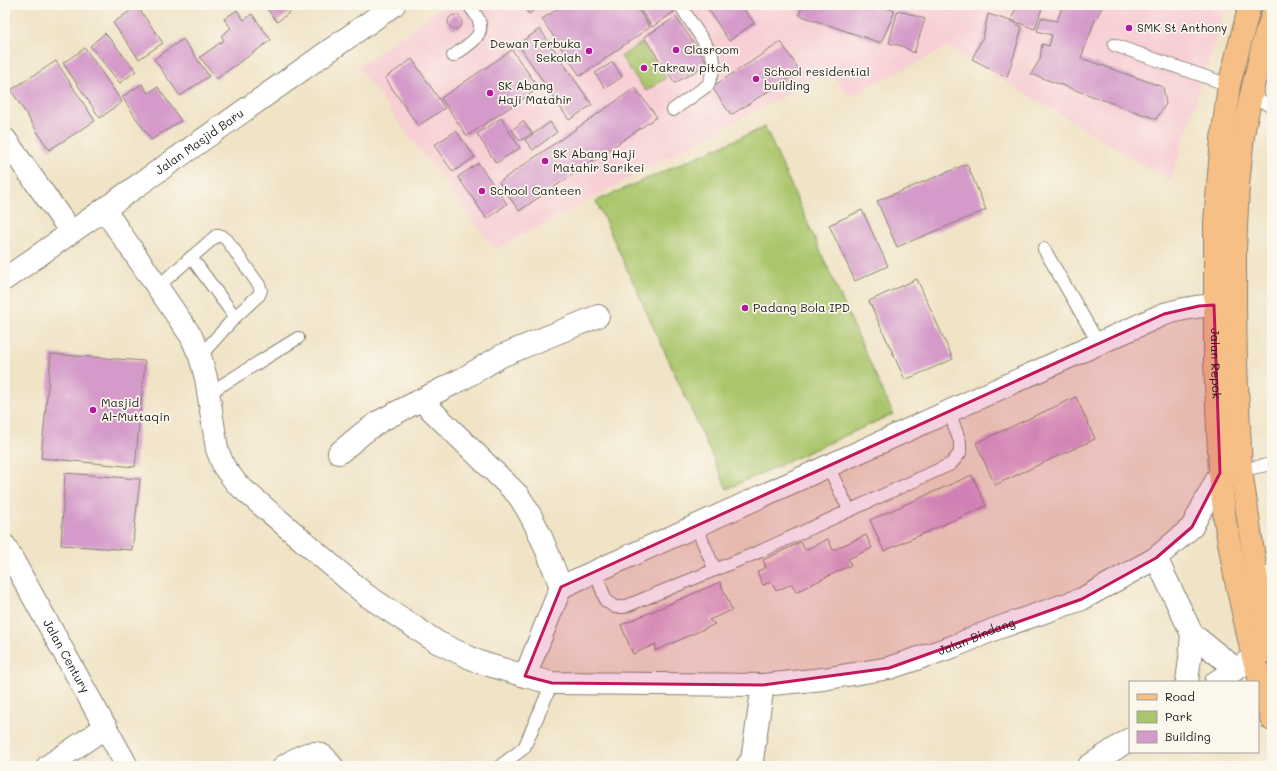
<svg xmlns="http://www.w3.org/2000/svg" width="1277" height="771" viewBox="0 0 1277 771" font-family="Mali,sans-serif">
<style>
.built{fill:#f7cfd4}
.green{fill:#aac66c;stroke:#637144}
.building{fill:#d49ac9}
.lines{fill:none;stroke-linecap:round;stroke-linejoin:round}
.service-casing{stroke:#868071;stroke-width:14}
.minor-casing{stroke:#868071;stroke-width:24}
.primary-casing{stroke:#868071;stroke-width:24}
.service{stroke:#fff;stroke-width:12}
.minor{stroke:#fff;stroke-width:22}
.primary{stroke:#f5bf86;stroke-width:22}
.marked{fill:#c2185b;fill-opacity:0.2;stroke:#c2185b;stroke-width:3;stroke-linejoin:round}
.poi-dot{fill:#b5179e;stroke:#fbf7ec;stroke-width:1.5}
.labels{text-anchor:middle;stroke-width:3.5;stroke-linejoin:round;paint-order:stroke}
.poi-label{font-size:12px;fill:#1c1c1c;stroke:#fbf7ec;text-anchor:start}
.street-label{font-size:12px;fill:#1c1c1c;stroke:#fbf7ec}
</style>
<rect width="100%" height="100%" fill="#fbf7ec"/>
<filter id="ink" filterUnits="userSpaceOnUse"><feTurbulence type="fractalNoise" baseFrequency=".025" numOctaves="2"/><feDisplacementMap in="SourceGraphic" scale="8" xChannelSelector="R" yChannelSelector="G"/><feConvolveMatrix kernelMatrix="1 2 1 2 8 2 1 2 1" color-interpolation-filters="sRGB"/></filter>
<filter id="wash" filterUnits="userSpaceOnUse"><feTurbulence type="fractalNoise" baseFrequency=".012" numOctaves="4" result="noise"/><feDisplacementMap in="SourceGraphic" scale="16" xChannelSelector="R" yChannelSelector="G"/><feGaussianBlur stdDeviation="0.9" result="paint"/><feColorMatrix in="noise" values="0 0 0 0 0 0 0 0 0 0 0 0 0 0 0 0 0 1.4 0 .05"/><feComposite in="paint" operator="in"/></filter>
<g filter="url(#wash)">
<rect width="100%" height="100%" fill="#f0e3c6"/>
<polygon class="built" points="445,5 1226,5 1171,181 948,47 851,96 828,72 495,250 358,67"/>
<g class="green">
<polygon points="641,43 666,78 646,91 621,57"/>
<polygon points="765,127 893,414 727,489 596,201"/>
</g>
<g id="blocks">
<g class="building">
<polygon points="274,5 299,5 277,22 268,10"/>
<polygon points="522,5 541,5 529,14"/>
<polygon points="564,5 635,5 650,27 580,76 542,19"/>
<polygon points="637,5 669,5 674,12 652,27"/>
<polygon points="711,5 741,5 754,23 729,41 707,7"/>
<polygon points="803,5 878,5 895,11 881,43 799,15"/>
<polygon points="1017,5 1043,5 1035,29 1011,20"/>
<polygon points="1063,5 1103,5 1094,23 1081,58 1163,87 1166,104 1156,119 1031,74 1040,59 1042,44 1049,46 1052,35 1037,31 1041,18 1057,21"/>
<polygon points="137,6 163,43 139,59 113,23"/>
<polygon points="237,10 244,20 252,14 271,40 216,79 200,57 224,40 221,36 231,28 224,19"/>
<polygon points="898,10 925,19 914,53 902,46 889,43"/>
<polygon points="988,14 1013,22 1022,27 1016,49 1007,77 972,59 983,37"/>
<circle cx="455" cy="22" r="7"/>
<polygon points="676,17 708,64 675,83 644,37"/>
<polygon points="540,29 592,105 569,120 518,44"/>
<polygon points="105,33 136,71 120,83 90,46"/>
<polygon points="183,39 209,76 180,96 154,59"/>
<polygon points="781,42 800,71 731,115 712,87"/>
<polygon points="85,48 122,102 100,118 63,63"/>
<polygon points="512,50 539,88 467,136 441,98"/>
<polygon points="412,59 445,108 418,126 385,78"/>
<polygon points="56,61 95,121 49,150 11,90"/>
<polygon points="613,62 622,77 605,88 595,73"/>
<polygon points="142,84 148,93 158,87 181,121 151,140 122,97"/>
<polygon points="635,88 657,117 519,211 499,182"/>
<polygon points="501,118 520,148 496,163 477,134"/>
<polygon points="523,121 532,133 520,141 512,130"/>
<polygon points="550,122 557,132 533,150 525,140"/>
<polygon points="456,131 475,157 453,172 434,145"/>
<polygon points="478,163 507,204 487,219 458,177"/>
<polygon points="967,164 986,210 897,247 877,201"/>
<polygon points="862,210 888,266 855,281 829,225"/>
<polygon points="917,279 953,359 905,380 869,301"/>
<polygon points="51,354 145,361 135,467 41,458"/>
<polygon points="1076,397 1095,439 995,485 976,443"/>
<polygon points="65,473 140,479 132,550 61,545"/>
<polygon points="972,475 986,506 884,551 870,520"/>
<polygon points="866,535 872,548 848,559 851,565 796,592 792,584 776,591 771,582 763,585 757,572 766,567 763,560 801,542 805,550 828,539 833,550"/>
<polygon points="720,582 732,610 709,620 715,624 655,651 656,644 633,654 621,625"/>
</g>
</g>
</g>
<g filter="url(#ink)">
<use href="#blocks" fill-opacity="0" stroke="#868071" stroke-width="1"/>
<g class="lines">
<defs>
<g id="service">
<polyline points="1114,45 1229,85"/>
<path d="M453,56C463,48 486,37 479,21C477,15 472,10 469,5"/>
<polyline points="1251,95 1272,107"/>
<polyline points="673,110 708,85 713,71 714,61 710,51 680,5"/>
<polyline points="1044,249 1099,344"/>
<polyline points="157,287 216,236 222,236 227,240 259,285 261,290 259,295 235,317 191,257"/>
<polyline points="200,356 235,317"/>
<polyline points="209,393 298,338"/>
<polyline points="828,466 849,510"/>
<polyline points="1241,470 1272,464"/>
<polyline points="696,526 715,570"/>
<polyline points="595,571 606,601 615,607 624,607 761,551 951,464 960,453 960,442 949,411"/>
<polyline points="500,766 524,748 552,683"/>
</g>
<g id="minor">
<polyline points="5,139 71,232"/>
<path d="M104,209L191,336L200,356L206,378L217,449L224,467L237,484L366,595L437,642L479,662L525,676L561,587C548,554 538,524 518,495L421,400L380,421L363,433L339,453"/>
<path id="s1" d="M5,279L394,5"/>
<polyline points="421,400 464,378 501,356 598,316"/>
<path id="s2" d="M5,546L127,766"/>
<polyline points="1156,558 1192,634 1190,658 1187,682"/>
<polyline points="1257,579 1272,577"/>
<path d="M561,587L1164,314C1190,307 1206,304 1234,306"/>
<polyline points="1192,634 1236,669"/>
<path id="s3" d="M525,676L552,683L763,685L823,679L889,668L952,647L995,629L1082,599L1156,558L1192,527L1220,473"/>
<polyline points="1216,682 1268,648"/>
<polyline points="48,766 106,727"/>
<path d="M284,766C295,760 311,747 323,756C326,758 329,763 332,766"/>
<polyline points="747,766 752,760 763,685"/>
<polyline points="1089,766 1130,739"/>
</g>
<g id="primary">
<path id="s4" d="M1250,5L1229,85L1222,139L1215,222V363L1220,473L1225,520L1236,581L1253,657L1272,720"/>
<polyline points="1272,16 1264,40 1251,95 1243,135 1238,185 1235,250 1235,306 1236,364 1241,470 1257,579 1272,652"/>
</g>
</defs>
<use href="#service" class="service-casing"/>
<use href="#minor" class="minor-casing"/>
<use href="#primary" class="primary-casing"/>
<use href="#service" class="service"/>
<use href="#minor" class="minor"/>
<use href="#primary" class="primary"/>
</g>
</g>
<path class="marked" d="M1214,305L1220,473L1192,527L1156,558L1082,599L889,668L763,685L552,683L525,676L561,587L1164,314L1199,306Z"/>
<g class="poi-dot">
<circle cx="1129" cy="28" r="4"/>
<circle cx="676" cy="50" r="4"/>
<circle cx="589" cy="51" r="4"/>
<circle cx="644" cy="68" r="4"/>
<circle cx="756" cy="79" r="4"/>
<circle cx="490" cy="93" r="4"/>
<circle cx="545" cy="161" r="4"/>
<circle cx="482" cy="191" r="4"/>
<circle cx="745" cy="308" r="4"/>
<circle cx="93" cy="410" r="4"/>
</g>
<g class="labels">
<g class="poi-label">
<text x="1137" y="32">SMK St Anthony</text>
<text x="581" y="48" text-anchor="end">Dewan Terbuka<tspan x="581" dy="14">Sekolah</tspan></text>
<text x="684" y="54">Clasroom</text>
<text x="652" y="72">Takraw pitch</text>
<text x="764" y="76">School residential<tspan x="764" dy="14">building</tspan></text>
<text x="498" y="90">SK Abang<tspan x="498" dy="14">Haji Matahir</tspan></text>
<text x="553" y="158">SK Abang Haji<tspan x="553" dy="14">Matahir Sarikei</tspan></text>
<text x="490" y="195">School Canteen</text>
<text x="753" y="312">Padang Bola IPD</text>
<text x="101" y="407">Masjid<tspan x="101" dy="14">Al-Muttaqin</tspan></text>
</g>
<g class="street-label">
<text dy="4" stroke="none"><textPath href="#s1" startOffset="238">Jalan Masjid Baru</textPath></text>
<text dy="4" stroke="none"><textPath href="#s4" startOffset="362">Jalan Repok</textPath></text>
<text dy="4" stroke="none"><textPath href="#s3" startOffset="459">Jalan Bindang</textPath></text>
<text dy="4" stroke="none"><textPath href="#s2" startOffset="126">Jalan Century</textPath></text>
</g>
</g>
<rect width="1277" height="771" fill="none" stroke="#fbf7ec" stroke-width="20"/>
<rect x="1129" y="681" width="130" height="72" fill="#fbf7ec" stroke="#a29f99"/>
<rect x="1137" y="694" width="20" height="6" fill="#f5bf86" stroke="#a29f99"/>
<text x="1165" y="701" font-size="12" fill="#1c1c1c">Road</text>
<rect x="1137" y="711" width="20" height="12" fill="#aac66c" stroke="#a29f99"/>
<text x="1165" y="721" font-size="12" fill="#1c1c1c">Park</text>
<rect x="1137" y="731" width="20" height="12" fill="#d49ac9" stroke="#a29f99"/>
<text x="1165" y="741" font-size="12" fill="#1c1c1c">Building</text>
</svg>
